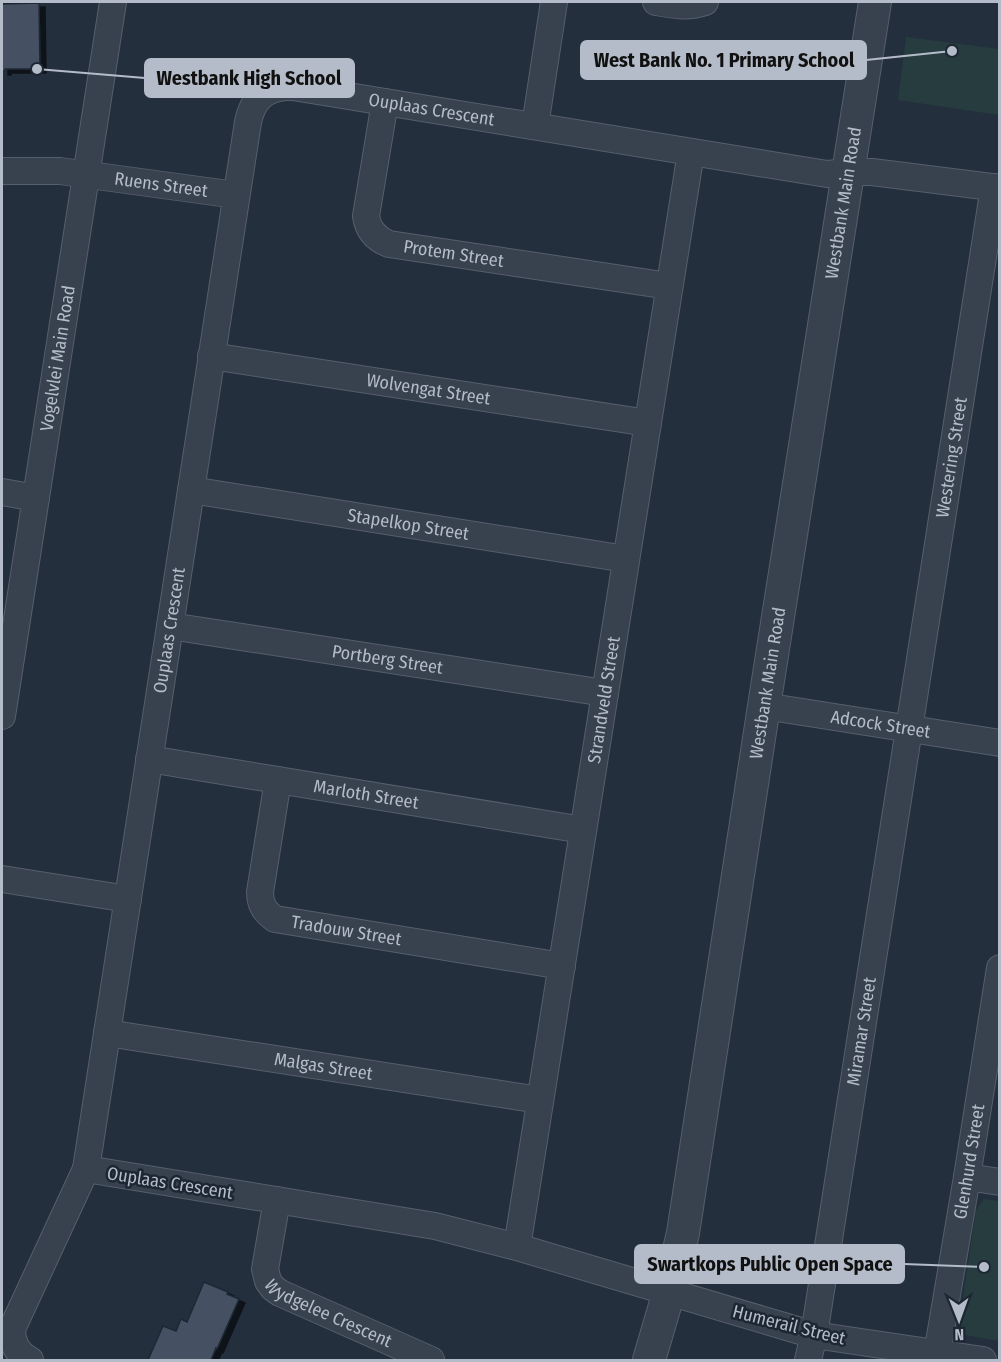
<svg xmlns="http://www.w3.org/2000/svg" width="1001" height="1362" viewBox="0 0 1001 1362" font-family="'Fira Sans Condensed',sans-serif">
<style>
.green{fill:#263c3f}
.building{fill:#455162;stroke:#1f2835;stroke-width:1.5;filter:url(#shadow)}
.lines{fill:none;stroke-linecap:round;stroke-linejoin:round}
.minor-casing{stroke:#565f6c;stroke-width:28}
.tertiary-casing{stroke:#565f6c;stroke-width:34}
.minor{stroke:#38414e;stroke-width:26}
.tertiary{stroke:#38414e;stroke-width:32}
.labels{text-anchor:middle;stroke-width:5;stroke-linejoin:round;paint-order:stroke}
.street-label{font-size:18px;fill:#b4bcc9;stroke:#1d2633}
.leader{fill:none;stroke:#b4bcc9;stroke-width:2}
.callout-dot{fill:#b4bcc9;stroke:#1d2633;stroke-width:2}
.callout{fill:#b4bcc9;stroke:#b4bcc9;stroke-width:2}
.callout-label{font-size:20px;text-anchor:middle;font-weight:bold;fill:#111}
</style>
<defs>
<filter id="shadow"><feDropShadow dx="6" dy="4" stdDeviation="0" flood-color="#0009"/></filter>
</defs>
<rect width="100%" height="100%" fill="#242f3e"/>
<g class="green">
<polygon points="906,37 999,49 999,115 898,100"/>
<polygon points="984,1199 999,1201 999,1341 965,1335 959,1325 976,1210"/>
</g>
<g class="building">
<polygon points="39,3 40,69 5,69 5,71 2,71 2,4"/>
<polygon points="204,1282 228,1292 227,1294 239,1299 217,1349 216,1348 211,1360 148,1360 163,1326 176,1331 181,1319 187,1322"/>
</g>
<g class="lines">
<defs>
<g id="minor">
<path d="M656,2C673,5 688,8 705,2"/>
<path id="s1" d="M385,102L366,216C368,230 376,239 389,244L669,286"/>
<polyline points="535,126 554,2"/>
<path id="s2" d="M2,171H60L236,195"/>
<path id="s3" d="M211,356L648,423"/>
<path id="s4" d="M191,490L626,559"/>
<polyline points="2,492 36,498"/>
<path id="s5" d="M170,626L605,693"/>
<path id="s6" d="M764,706L1000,743"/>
<path id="s7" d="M2,716L113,2"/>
<path id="s8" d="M149,759L583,830"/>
<path id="s9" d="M278,780L260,892C260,905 265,912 275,919L562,966"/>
<polyline points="2,879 128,899"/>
<path id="s10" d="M107,1033L540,1100"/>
<polyline points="967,1177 1000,1182"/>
<path id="s11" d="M277,1200L265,1269L268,1281L273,1288L280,1293L431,1360"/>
<path id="s12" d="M517,1247L691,152"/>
<path id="s13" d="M937,1354L967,1177L1000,968"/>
<path d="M30,1360C17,1354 12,1343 12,1329L86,1169"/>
<path id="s14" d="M808,1360L814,1335L994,187"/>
<path id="s15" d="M983,1360L814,1335L517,1247L435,1226L86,1169L248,122C253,97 268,86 293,87L827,174L849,172H872L1000,188"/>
</g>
<g id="tertiary">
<path id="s16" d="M649,1360L669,1292L683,1233L764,706L875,2"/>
</g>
</defs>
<use href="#minor" class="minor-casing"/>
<use href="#tertiary" class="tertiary-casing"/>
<use href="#minor" class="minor"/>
<use href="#tertiary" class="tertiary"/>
</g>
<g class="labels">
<g class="street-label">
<text dy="6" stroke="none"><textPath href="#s15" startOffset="2182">Ouplaas Crescent</textPath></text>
<text dy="6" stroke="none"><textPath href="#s2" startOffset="160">Ruens Street</textPath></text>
<text dy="6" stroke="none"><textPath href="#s16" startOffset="1174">Westbank Main Road</textPath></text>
<text dy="6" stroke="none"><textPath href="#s1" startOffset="219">Protem Street</textPath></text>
<text dy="6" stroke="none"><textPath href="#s7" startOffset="362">Vogelvlei Main Road</textPath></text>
<text dy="6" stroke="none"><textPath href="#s3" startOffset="220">Wolvengat Street</textPath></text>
<text dy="6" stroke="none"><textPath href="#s14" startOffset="914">Westering Street</textPath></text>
<text dy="6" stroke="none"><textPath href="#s4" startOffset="220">Stapelkop Street</textPath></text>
<text dy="6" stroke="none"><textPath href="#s15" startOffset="1464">Ouplaas Crescent</textPath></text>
<text dy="6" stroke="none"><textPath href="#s5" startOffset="220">Portberg Street</textPath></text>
<text dy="6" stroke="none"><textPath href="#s16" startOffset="688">Westbank Main Road</textPath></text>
<text dy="6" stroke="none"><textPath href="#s12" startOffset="554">Strandveld Street</textPath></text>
<text dy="6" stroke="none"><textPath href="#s6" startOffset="118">Adcock Street</textPath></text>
<text dy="6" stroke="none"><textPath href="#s8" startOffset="220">Marloth Street</textPath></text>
<text dy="6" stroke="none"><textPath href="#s9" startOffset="218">Tradouw Street</textPath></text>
<text dy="6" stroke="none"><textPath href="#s14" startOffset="333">Miramar Street</textPath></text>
<text dy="6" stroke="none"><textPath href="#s10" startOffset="219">Malgas Street</textPath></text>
<text dy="6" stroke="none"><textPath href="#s13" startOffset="195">Glenhurd Street</textPath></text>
<text transform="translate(170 1183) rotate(9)" y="6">Ouplaas Crescent</text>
<text dy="6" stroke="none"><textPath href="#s11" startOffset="152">Wydgelee Crescent</textPath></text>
<text transform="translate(789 1325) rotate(14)" y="6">Humerail Street</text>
</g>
</g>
<path class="leader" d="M952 51L866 60M37 69L145 78M984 1267L904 1264"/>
<g class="callout-dot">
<circle cx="952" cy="51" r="6"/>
<circle cx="37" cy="69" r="6"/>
<circle cx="984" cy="1267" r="6"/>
</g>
<g class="callout">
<rect x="581" y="41" width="285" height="38" rx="6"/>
<rect x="145" y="59" width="209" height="38" rx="6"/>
<rect x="635" y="1245" width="269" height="38" rx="6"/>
</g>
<g class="callout-label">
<text x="724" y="67">West Bank No. 1 Primary School</text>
<text x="249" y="85">Westbank High School</text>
<text x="770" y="1271">Swartkops Public Open Space</text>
</g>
<rect width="1001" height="1362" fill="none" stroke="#b4bcc9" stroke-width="6"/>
<g transform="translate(959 1320) rotate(179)" stroke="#1d2633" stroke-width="4.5" paint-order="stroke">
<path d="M0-4.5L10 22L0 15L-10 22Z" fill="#b4bcc9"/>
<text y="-9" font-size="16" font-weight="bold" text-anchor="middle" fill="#b4bcc9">N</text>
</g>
</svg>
